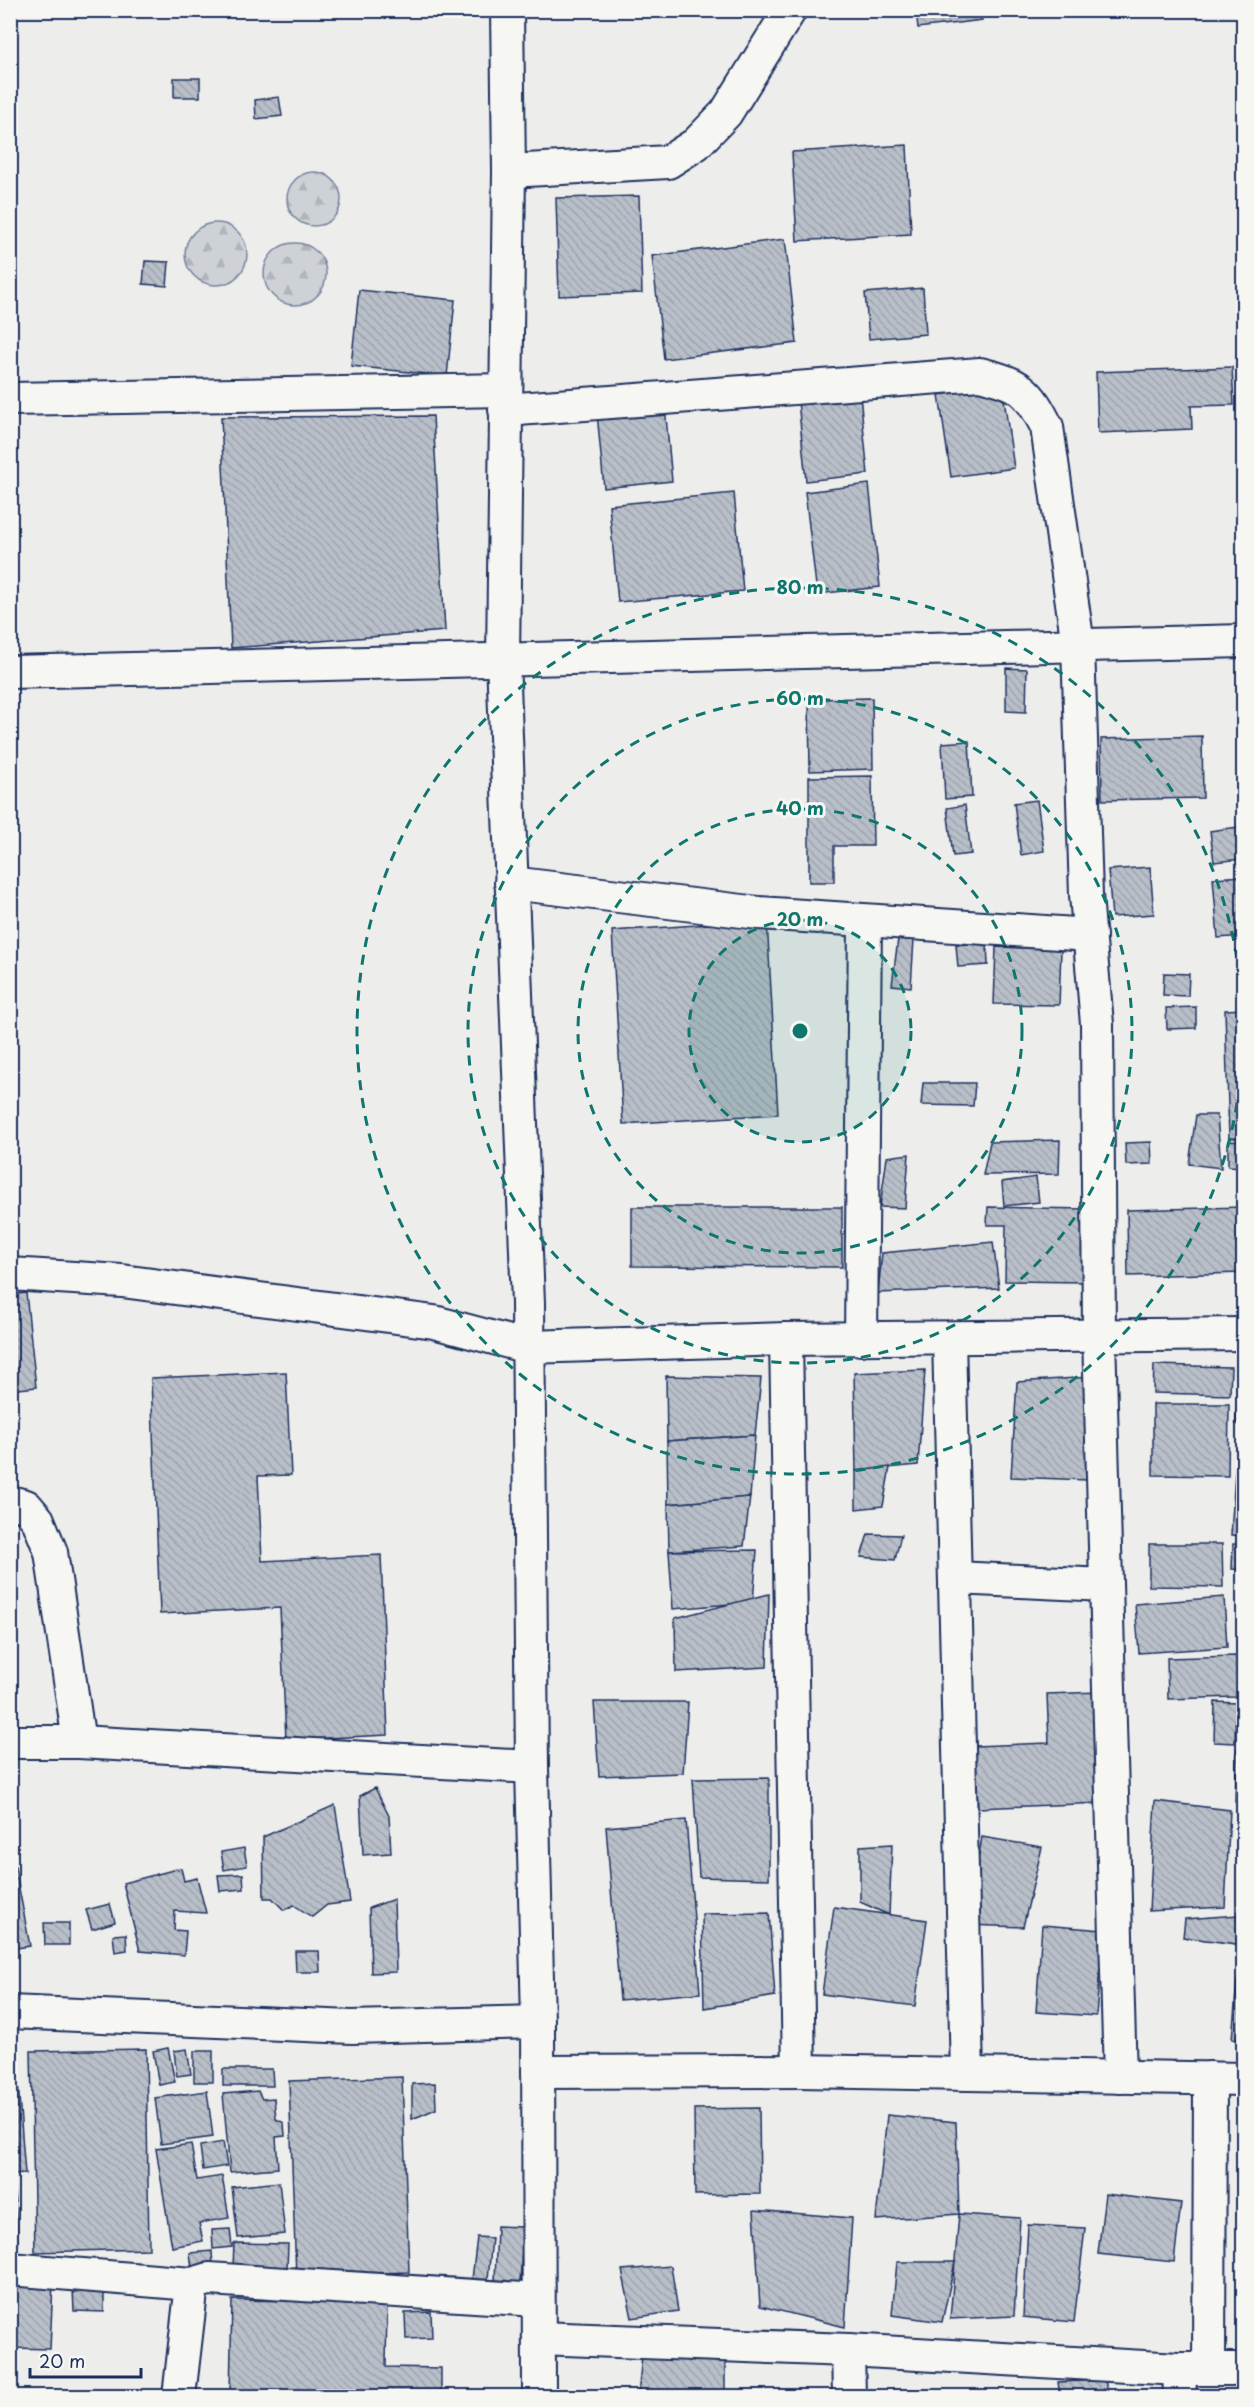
<svg xmlns="http://www.w3.org/2000/svg" width="1254" height="2407" viewBox="0 0 1254 2407" font-family="'Playpen Sans',sans-serif">
<style>
.forest{fill:url(#forest-firs);stroke:#74809a;stroke-width:1.5}
.building{fill:url(#building-back-hatch);stroke:#1b2f5e;stroke-width:1.5}
.lines{fill:none;stroke-linecap:round;stroke-linejoin:round}
.street-casing{stroke:#1b2f5e;stroke-width:36}
.street{stroke:#f6f6f2;stroke-width:32}
.ring{fill:none;stroke:#0f766e;stroke-width:3;stroke-dasharray:10 8}
.centre{fill:#0f766e;stroke:#f6f6f2;stroke-width:3}
.ring-label{font-size:18px;text-anchor:middle;font-weight:bold;fill:#0f766e;stroke:#f6f6f2;stroke-width:6;stroke-linejoin:round;paint-order:stroke}
</style>
<defs>
<pattern id="forest-firs" width="22" height="20" patternUnits="userSpaceOnUse" patternTransform="scale(1.5)"><rect width="22" height="20" fill="#ced2d7"/><path d="M5 1l3.5 6h-7zM16 11l3.5 6h-7z" fill="#b0b5bb"/></pattern>
<pattern id="building-back-hatch" width="6" height="6" patternUnits="userSpaceOnUse" patternTransform="scale(1.5)"><rect width="6" height="6" fill="#b9bfc8"/><path d="M-1 5l2 2M0 0l6 6M5-1l2 2" fill="none" stroke="#9ea4ae"/></pattern>
</defs>
<rect width="100%" height="100%" fill="#edeeec"/>
<filter id="ink" filterUnits="userSpaceOnUse"><feTurbulence type="fractalNoise" baseFrequency=".0167" numOctaves="2"/><feDisplacementMap in="SourceGraphic" scale="12" xChannelSelector="R" yChannelSelector="G"/><feConvolveMatrix kernelMatrix="1 2 1 2 8 2 1 2 1" color-interpolation-filters="sRGB"/></filter>
<g filter="url(#ink)">
<g class="forest">
<circle cx="314" cy="199" r="27"/>
<circle cx="216" cy="254" r="31"/>
<circle cx="295" cy="274" r="31"/>
</g>
<g class="building">
<polygon points="916,10 981,10 982,20 918,28"/>
<rect x="174" y="78" width="26" height="19"/>
<polygon points="279,97 282,116 256,119 255,100"/>
<polygon points="907,145 911,234 797,241 792,152"/>
<polygon points="639,196 642,293 559,296 556,198"/>
<polygon points="785,239 797,343 664,359 652,256"/>
<polygon points="145,261 169,262 167,286 143,284"/>
<polygon points="923,288 926,334 869,339 865,293"/>
<polygon points="359,290 455,300 447,376 351,366"/>
<polygon points="1232,367 1234,405 1191,406 1192,429 1098,433 1096,372"/>
<polygon points="1002,385 1014,468 951,477 939,395"/>
<polygon points="860,395 868,474 806,481 798,401"/>
<polygon points="665,406 672,481 604,488 597,413"/>
<polygon points="433,416 445,631 231,648 221,417"/>
<polygon points="869,484 880,587 817,594 805,492"/>
<polygon points="734,493 743,591 618,602 609,505"/>
<polygon points="1006,668 1027,669 1026,712 1006,711"/>
<polygon points="872,698 873,769 810,771 809,699"/>
<polygon points="1202,736 1203,798 1102,800 1101,739"/>
<polygon points="969,741 972,797 945,799 942,743"/>
<polygon points="872,776 873,846 834,846 834,882 809,882 809,777"/>
<polygon points="1037,800 1044,851 1021,855 1014,803"/>
<polygon points="965,805 971,854 953,856 947,808"/>
<polygon points="1238,827 1242,859 1214,862 1210,831"/>
<polygon points="1150,867 1154,914 1112,917 1108,870"/>
<polygon points="1244,876 1244,936 1218,938 1213,878"/>
<polygon points="767,920 778,1114 623,1124 612,931"/>
<polygon points="898,939 914,939 911,987 892,985"/>
<polygon points="987,942 988,965 958,967 956,945"/>
<polygon points="996,947 1061,949 1059,1005 994,1004"/>
<polygon points="1164,973 1189,974 1188,996 1163,995"/>
<polygon points="1196,1007 1196,1028 1167,1029 1166,1008"/>
<polygon points="1244,1009 1244,1138 1229,1138 1225,1010"/>
<polygon points="923,1083 975,1083 973,1106 921,1105"/>
<polygon points="1196,1115 1217,1115 1221,1168 1189,1164"/>
<polygon points="1060,1140 1059,1174 983,1175 990,1142"/>
<polygon points="1228,1141 1244,1142 1244,1167 1228,1166"/>
<polygon points="1151,1142 1152,1164 1126,1165 1125,1143"/>
<polygon points="909,1154 905,1208 880,1207 887,1157"/>
<polygon points="1036,1177 1039,1202 1004,1206 1002,1182"/>
<polygon points="632,1207 842,1207 842,1267 632,1266"/>
<polygon points="988,1207 1085,1209 1083,1282 1005,1281 1006,1225 987,1225"/>
<polygon points="1244,1207 1244,1273 1128,1276 1127,1210"/>
<polygon points="993,1242 999,1288 878,1293 882,1253"/>
<polygon points="26,1293 36,1387 10,1390 10,1295"/>
<polygon points="1154,1365 1231,1367 1230,1395 1153,1393"/>
<polygon points="1238,1369 1244,1369 1244,1425 1236,1424"/>
<polygon points="925,1370 918,1465 856,1471 854,1373"/>
<polygon points="286,1372 291,1475 258,1476 262,1561 381,1555 388,1735 286,1740 280,1608 160,1614 151,1378"/>
<polygon points="666,1376 761,1378 755,1435 667,1441"/>
<polygon points="1090,1377 1087,1480 1011,1477 1017,1382"/>
<polygon points="1153,1404 1229,1404 1228,1476 1153,1475"/>
<polygon points="755,1435 750,1497 668,1504 667,1441"/>
<polygon points="890,1467 883,1506 856,1509 856,1471"/>
<polygon points="1235,1472 1244,1473 1244,1536 1231,1535"/>
<polygon points="750,1497 744,1546 669,1551 668,1504"/>
<polygon points="868,1534 901,1535 895,1560 861,1557"/>
<polygon points="1149,1544 1222,1544 1223,1587 1149,1586"/>
<polygon points="1233,1544 1244,1544 1244,1570 1232,1569"/>
<polygon points="757,1550 753,1602 673,1609 669,1551"/>
<polygon points="769,1594 767,1667 676,1672 675,1618"/>
<polygon points="1224,1597 1227,1647 1139,1653 1135,1604"/>
<polygon points="1236,1656 1237,1697 1168,1699 1167,1658"/>
<polygon points="1242,1672 1244,1672 1244,1746 1240,1746"/>
<polygon points="1099,1692 1103,1803 978,1808 975,1746 1049,1743 1047,1694"/>
<polygon points="594,1702 688,1702 683,1773 599,1776"/>
<polygon points="1215,1702 1236,1703 1235,1743 1214,1742"/>
<polygon points="1237,1749 1244,1749 1244,1802 1235,1802"/>
<polygon points="769,1778 769,1879 699,1877 693,1779"/>
<polygon points="375,1788 389,1816 391,1853 363,1855 360,1796"/>
<polygon points="1155,1801 1230,1810 1225,1907 1149,1911"/>
<polygon points="335,1805 350,1902 327,1905 312,1917 294,1905 284,1910 272,1898 264,1898 263,1837"/>
<polygon points="1239,1808 1244,1808 1244,1856 1238,1856"/>
<polygon points="686,1820 700,1993 620,2000 606,1827"/>
<polygon points="982,1837 1042,1847 1023,1927 967,1925"/>
<polygon points="10,1841 30,1946 10,1949"/>
<polygon points="892,1844 889,1915 860,1902 860,1846"/>
<polygon points="244,1848 247,1866 224,1870 221,1852"/>
<polygon points="1239,1861 1244,1862 1244,1915 1238,1915"/>
<polygon points="181,1868 184,1881 197,1878 206,1913 175,1911 174,1930 186,1931 184,1955 140,1951 123,1883"/>
<polygon points="243,1874 244,1889 220,1891 218,1875"/>
<polygon points="394,1899 396,1972 371,1973 369,1908"/>
<polygon points="110,1904 115,1922 92,1929 86,1910"/>
<polygon points="834,1907 927,1920 915,2006 822,1994"/>
<polygon points="769,1913 775,1996 704,2008 702,1914"/>
<polygon points="1238,1915 1244,1945 1183,1937 1185,1919"/>
<polygon points="44,1923 69,1923 69,1945 45,1945"/>
<polygon points="1042,1925 1103,1930 1096,2016 1036,2012"/>
<polygon points="126,1934 127,1950 115,1952 113,1935"/>
<polygon points="295,1951 319,1951 320,1972 296,1972"/>
<polygon points="1237,1981 1244,1983 1244,2040 1232,2039"/>
<polygon points="10,2031 14,2031 25,2174 10,2175"/>
<polygon points="168,2048 175,2082 159,2085 153,2051"/>
<polygon points="146,2049 149,2249 35,2252 31,2051"/>
<polygon points="187,2049 191,2074 177,2076 174,2051"/>
<rect x="194" y="2051" width="19" height="31"/>
<polygon points="223,2069 272,2069 273,2086 223,2086"/>
<polygon points="402,2077 409,2272 296,2276 289,2081"/>
<polygon points="435,2083 436,2109 412,2119 412,2084"/>
<polygon points="207,2091 213,2137 161,2144 155,2098"/>
<polygon points="258,2091 262,2099 274,2098 276,2119 284,2123 285,2136 276,2137 278,2168 230,2172 223,2094"/>
<polygon points="759,2108 760,2194 695,2195 694,2109"/>
<polygon points="887,2115 956,2122 959,2214 876,2220"/>
<polygon points="223,2142 227,2166 203,2170 200,2146"/>
<polygon points="191,2144 197,2180 222,2176 229,2218 199,2223 203,2241 172,2247 156,2149"/>
<polygon points="279,2182 285,2234 238,2238 232,2187"/>
<polygon points="10,2188 14,2188 18,2245 10,2246"/>
<polygon points="1105,2194 1181,2203 1174,2262 1098,2254"/>
<polygon points="754,2210 852,2218 845,2327 760,2306"/>
<polygon points="959,2214 1020,2218 1014,2316 950,2319"/>
<polygon points="1028,2225 1085,2228 1074,2322 1023,2317"/>
<polygon points="497,2226 523,2227 520,2284 495,2282"/>
<polygon points="230,2229 232,2247 213,2249 212,2230"/>
<polygon points="477,2237 492,2238 487,2289 471,2288"/>
<polygon points="234,2243 288,2244 287,2269 233,2267"/>
<polygon points="212,2251 213,2267 192,2268 190,2253"/>
<polygon points="897,2262 955,2262 942,2322 892,2315"/>
<polygon points="671,2266 678,2311 632,2318 622,2270"/>
<polygon points="16,2282 53,2283 50,2349 13,2348"/>
<polygon points="73,2288 104,2288 104,2312 74,2311"/>
<polygon points="232,2300 387,2302 386,2367 441,2368 441,2396 230,2396"/>
<polygon points="431,2312 432,2338 406,2339 405,2313"/>
<polygon points="642,2355 725,2357 725,2396 638,2396"/>
<polygon points="1105,2380 1108,2396 1060,2396 1058,2382"/>
</g>
<g class="lines">
<defs>
<g id="street">
<polyline points="507,10 509,171 503,659 528,1303 532,1767 538,2022 539,2396"/>
<polyline points="509,171 668,162 696,144 726,113 790,10"/>
<polyline points="10,399 506,390"/>
<path d="M505,410L980,374C1020,384 1028,389 1047,427L1078,645L1086,895L1097,1024L1099,1335L1120,2077"/>
<polyline points="10,672 1244,641"/>
<polyline points="511,883 759,913 1090,935"/>
<polyline points="10,1274 122,1281 434,1322 528,1347 786,1339 1244,1334"/>
<polyline points="949,1338 967,2074"/>
<polyline points="786,1339 799,2071"/>
<polyline points="861,1339 865,921"/>
<polyline points="10,1502 26,1506 38,1520 51,1552 79,1742"/>
<polyline points="955,1578 1106,1585"/>
<polyline points="10,1742 79,1742 532,1767"/>
<polyline points="10,2012 352,2027 538,2022"/>
<polyline points="538,2072 799,2071 1244,2079"/>
<polyline points="10,2269 192,2284"/>
<polyline points="539,2338 848,2350 1179,2369 1244,2369"/>
<polyline points="848,2350 849,2396"/>
<polyline points="1179,2369 1180,2396"/>
<polyline points="1209,2369 1210,2078"/>
<polyline points="179,2396 192,2284 209,2279 538,2300"/>
</g>
</defs>
<use href="#street" class="street-casing"/>
<use href="#street" class="street"/>
</g>
</g>
<circle cx="800" cy="1031" r="111" fill="#0f766e" fill-opacity=".12"/>
<g class="ring">
<circle cx="800" cy="1031" r="111"/>
<circle cx="800" cy="1031" r="222"/>
<circle cx="800" cy="1031" r="332"/>
<circle cx="800" cy="1031" r="443"/>
</g>
<circle cx="800" cy="1031" r="9" class="centre"/>
<g class="ring-label">
<text x="800" y="594">80 m</text>
<text x="800" y="705">60 m</text>
<text x="800" y="815">40 m</text>
<text x="800" y="926">20 m</text>
</g>
<rect width="1254" height="2407" fill="none" stroke="#f6f6f2" stroke-width="36"/>
<rect x="18" y="18" width="1218" height="2371" fill="none" stroke="#1b2f5e" stroke-width="2" filter="url(#ink)"/>
<path d="M30 2368v9h111v-9" fill="none" stroke="#1b2f5e" stroke-width="3"/>
<text x="39" y="2368" font-size="18" fill="#1b2f5e" stroke="#f6f6f2" stroke-width="4.5" paint-order="stroke">20 m</text>
</svg>
